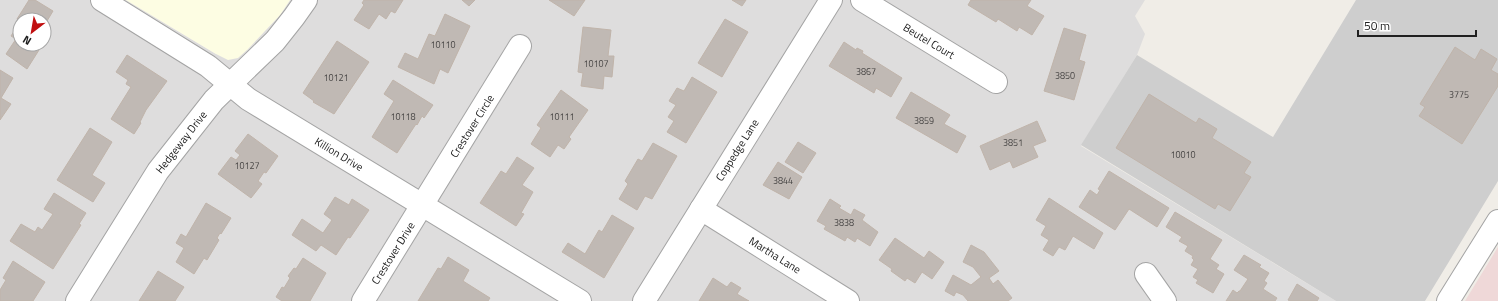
<svg xmlns="http://www.w3.org/2000/svg" width="1498" height="301" viewBox="0 0 1498 301" font-family="'Titillium Web',sans-serif">
<style>
.residential{fill:#dedddd;fill-rule:evenodd}
.commercial{fill:#efd8d8}
.education{fill:#fdfde3}
.religious{fill:#cecece}
.building{fill:#c0b9b4;stroke:#c0b4aa}
.lines{fill:none;stroke-linecap:round;stroke-linejoin:round}
.minor-casing{stroke:#a4a4a4;stroke-width:24}
.minor{stroke:#fff;stroke-width:22}
.labels{text-anchor:middle;stroke-width:3;stroke-linejoin:round;paint-order:stroke}
.number-label{font-size:9px;fill:#484645}
.street-label{font-size:11px;fill:#202020;stroke:#fff}
</style>
<rect width="100%" height="100%" fill="#f0ede7"/>
<path class="residential" d="M0,0H126L216,54L247,50L280,15L290,0H1145L1135,16L1145,34L1137,55L1081,146L1336,301H0ZM20,20H44V44H20Z"/>
<polygon class="commercial" points="1498,247 1498,301 1465,301"/>
<polygon class="education" points="126,0 290,0 280,15 247,50 238,58 228,60 216,54"/>
<polygon class="religious" points="1356,0 1498,0 1498,181 1425,301 1336,301 1081,145 1137,55 1273,137"/>
<g class="building">
<polygon points="29,0 35,0 53,11 44,26 44,20 20,20 17,19"/>
<polygon points="364,0 403,0 395,13 391,11 386,19 379,14 369,29 354,20 364,5 362,3"/>
<polygon points="462,0 475,0 469,6"/>
<polygon points="549,0 585,0 574,16"/>
<polygon points="732,0 746,0 742,6"/>
<polygon points="971,0 1031,0 1027,6 1044,16 1032,35 1019,27 1017,31 998,19 996,22 968,5"/>
<polygon points="445,14 470,26 448,73 440,69 434,84 398,67 405,53 418,59 429,34 435,36"/>
<polygon points="725,19 748,32 722,77 698,63"/>
<polygon points="20,22 20,44 33,44 32,46 39,50 27,69 6,54 16,39 11,36"/>
<polygon points="583,27 611,30 608,56 614,56 612,77 604,76 603,89 581,86 583,73 578,72"/>
<polygon points="1064,28 1086,35 1079,60 1085,62 1074,100 1044,91"/>
<polygon points="337,41 369,62 334,114 313,102 314,101 303,93"/>
<polygon points="844,42 856,50 857,48 863,51 862,53 902,78 891,97 876,88 874,93 829,66"/>
<polygon points="1455,47 1475,60 1481,49 1497,59 1491,70 1498,74 1498,86 1462,144 1419,116 1425,107 1420,104"/>
<polygon points="127,55 167,81 146,110 140,122 141,123 134,134 111,119 131,87 126,84 128,80 116,72"/>
<polygon points="0,70 13,78 1,98 11,104 0,120"/>
<polygon points="692,77 717,92 686,143 667,132 674,121 668,117 676,105 669,101 677,88 684,91"/>
<polygon points="393,80 433,105 424,118 422,116 417,125 416,124 397,153 372,137 394,101 384,94"/>
<polygon points="561,90 588,110 569,137 571,139 564,149 558,145 550,157 531,144 541,128 537,125"/>
<polygon points="911,92 950,115 944,124 966,136 957,153 896,118"/>
<polygon points="1149,94 1196,123 1199,118 1217,129 1212,138 1251,162 1244,173 1251,177 1230,211 1218,204 1215,209 1116,148"/>
<polygon points="1037,121 1046,141 1033,146 1038,157 1013,168 1010,161 990,170 980,146"/>
<polygon points="90,128 112,142 92,175 105,183 93,202 57,180"/>
<polygon points="248,134 278,156 266,173 264,172 258,181 262,184 251,198 218,174 231,157 236,160 240,155 235,151"/>
<polygon points="798,142 816,153 803,173 785,162"/>
<polygon points="653,143 677,156 652,199 645,196 637,210 619,199 628,184 625,181 638,159 642,161"/>
<polygon points="517,157 534,168 522,185 533,192 521,213 524,214 516,226 480,203 501,171 506,174"/>
<polygon points="778,162 802,177 789,199 763,185"/>
<polygon points="1109,171 1169,208 1157,227 1129,209 1115,230 1079,207 1090,190 1097,195 1100,190 1098,189"/>
<polygon points="54,193 86,213 79,224 81,225 53,269 10,241 21,224 35,232 38,227 42,230 53,214 44,209"/>
<polygon points="335,197 349,205 352,199 369,210 350,238 348,237 336,255 321,245 316,251 292,235 302,219 323,233 332,220 324,214"/>
<polygon points="1049,198 1103,233 1094,249 1073,236 1065,250 1059,247 1053,256 1043,250 1049,240 1041,235 1046,226 1036,220"/>
<polygon points="830,199 841,206 839,208 851,215 854,209 865,215 862,220 878,232 870,246 857,238 855,242 847,237 845,241 824,229 826,226 817,221"/>
<polygon points="206,203 231,218 221,234 220,233 217,238 219,240 207,260 204,258 194,274 176,262 184,248 176,243 181,234 186,237"/>
<polygon points="1175,212 1222,240 1210,259 1219,265 1216,269 1224,274 1213,293 1196,283 1198,280 1193,277 1198,269 1191,265 1194,260 1192,258 1193,256 1185,251 1188,246 1179,241 1182,237 1166,227"/>
<polygon points="612,215 634,228 604,278 562,252 568,243 585,254 599,230 602,232"/>
<polygon points="895,238 924,258 929,251 944,262 932,279 922,272 915,283 907,278 905,281 891,271 892,269 879,260"/>
<polygon points="971,245 984,252 999,271 989,278 993,284 998,280 1012,298 1008,301 968,301 963,295 956,292 954,296 945,291 953,275 971,285 981,277 973,267 963,262"/>
<polygon points="1244,255 1261,265 1259,267 1269,273 1264,281 1267,283 1263,289 1277,298 1275,301 1226,301 1233,290 1237,293 1239,291 1240,291 1248,279 1234,270"/>
<polygon points="448,257 469,270 463,281 490,298 488,301 418,301 438,268 441,269"/>
<polygon points="303,258 326,273 310,301 282,301 276,297 282,287 284,288 290,278 288,276 294,268 296,269"/>
<polygon points="13,261 45,282 33,301 0,301 0,290 6,280 3,278"/>
<polygon points="158,271 184,287 175,301 139,301"/>
<polygon points="713,278 727,287 731,282 741,288 737,294 749,301 699,301"/>
<polygon points="1297,284 1319,298 1317,301 1290,301 1288,300"/>
</g>
<g class="lines">
<defs>
<g id="minor">
<polyline points="102,0 208,66 248,99 580,301"/>
<polyline points="862,0 996,82"/>
<polyline points="701,209 848,301"/>
<polyline points="1146,274 1165,301"/>
<polyline points="77,301 158,171 214,100 275,41 294,17 306,0"/>
<polyline points="363,301 520,46"/>
<polyline points="644,301 831,0"/>
<polyline points="1448,301 1498,221"/>
</g>
</defs>
<use href="#minor" class="minor-casing"/>
<use href="#minor" class="minor"/>
</g>
<g class="labels">
<g class="number-label">
<text x="443" y="48">10110</text>
<text x="596" y="67">10107</text>
<text x="866" y="75">3867</text>
<text x="1065" y="79">3850</text>
<text x="336" y="81">10121</text>
<text x="1459" y="98">3775</text>
<text x="403" y="120">10118</text>
<text x="562" y="120">10111</text>
<text x="924" y="124">3859</text>
<text x="1013" y="146">3851</text>
<text x="1183" y="158">10010</text>
<text x="247" y="169">10127</text>
<text x="783" y="184">3844</text>
<text x="844" y="226">3838</text>
</g>
<g class="street-label">
<text transform="translate(929 41) rotate(31)" y="4">Beutel Court</text>
<text transform="translate(472 126) rotate(-58)" y="4">Crestover Circle</text>
<text transform="translate(181 142) rotate(-52)" y="4">Hedgeway Drive</text>
<text transform="translate(737 150) rotate(-58)" y="4">Coppedge Lane</text>
<text transform="translate(339 154) rotate(31)" y="4">Killion Drive</text>
<text transform="translate(393 253) rotate(-58)" y="4">Crestover Drive</text>
<text transform="translate(775 255) rotate(32)" y="4">Martha Lane</text>
</g>
</g>
<g transform="translate(32 32) rotate(211)"><circle r="19" fill="#ffffff" stroke="#a6a6a6"/>
<path d="M0-3L7 15L0 10L-7 15Z" fill="#c10f10"/>
<text y="-6" font-size="11" font-weight="bold" text-anchor="middle" fill="#202020">N</text>
</g>
<path d="M1358 30v6h118v-6" fill="none" stroke="#202020" stroke-width="2"/>
<text x="1364" y="30" font-size="12" fill="#202020" stroke="#ffffff" stroke-width="3" paint-order="stroke">50 m</text>
</svg>
